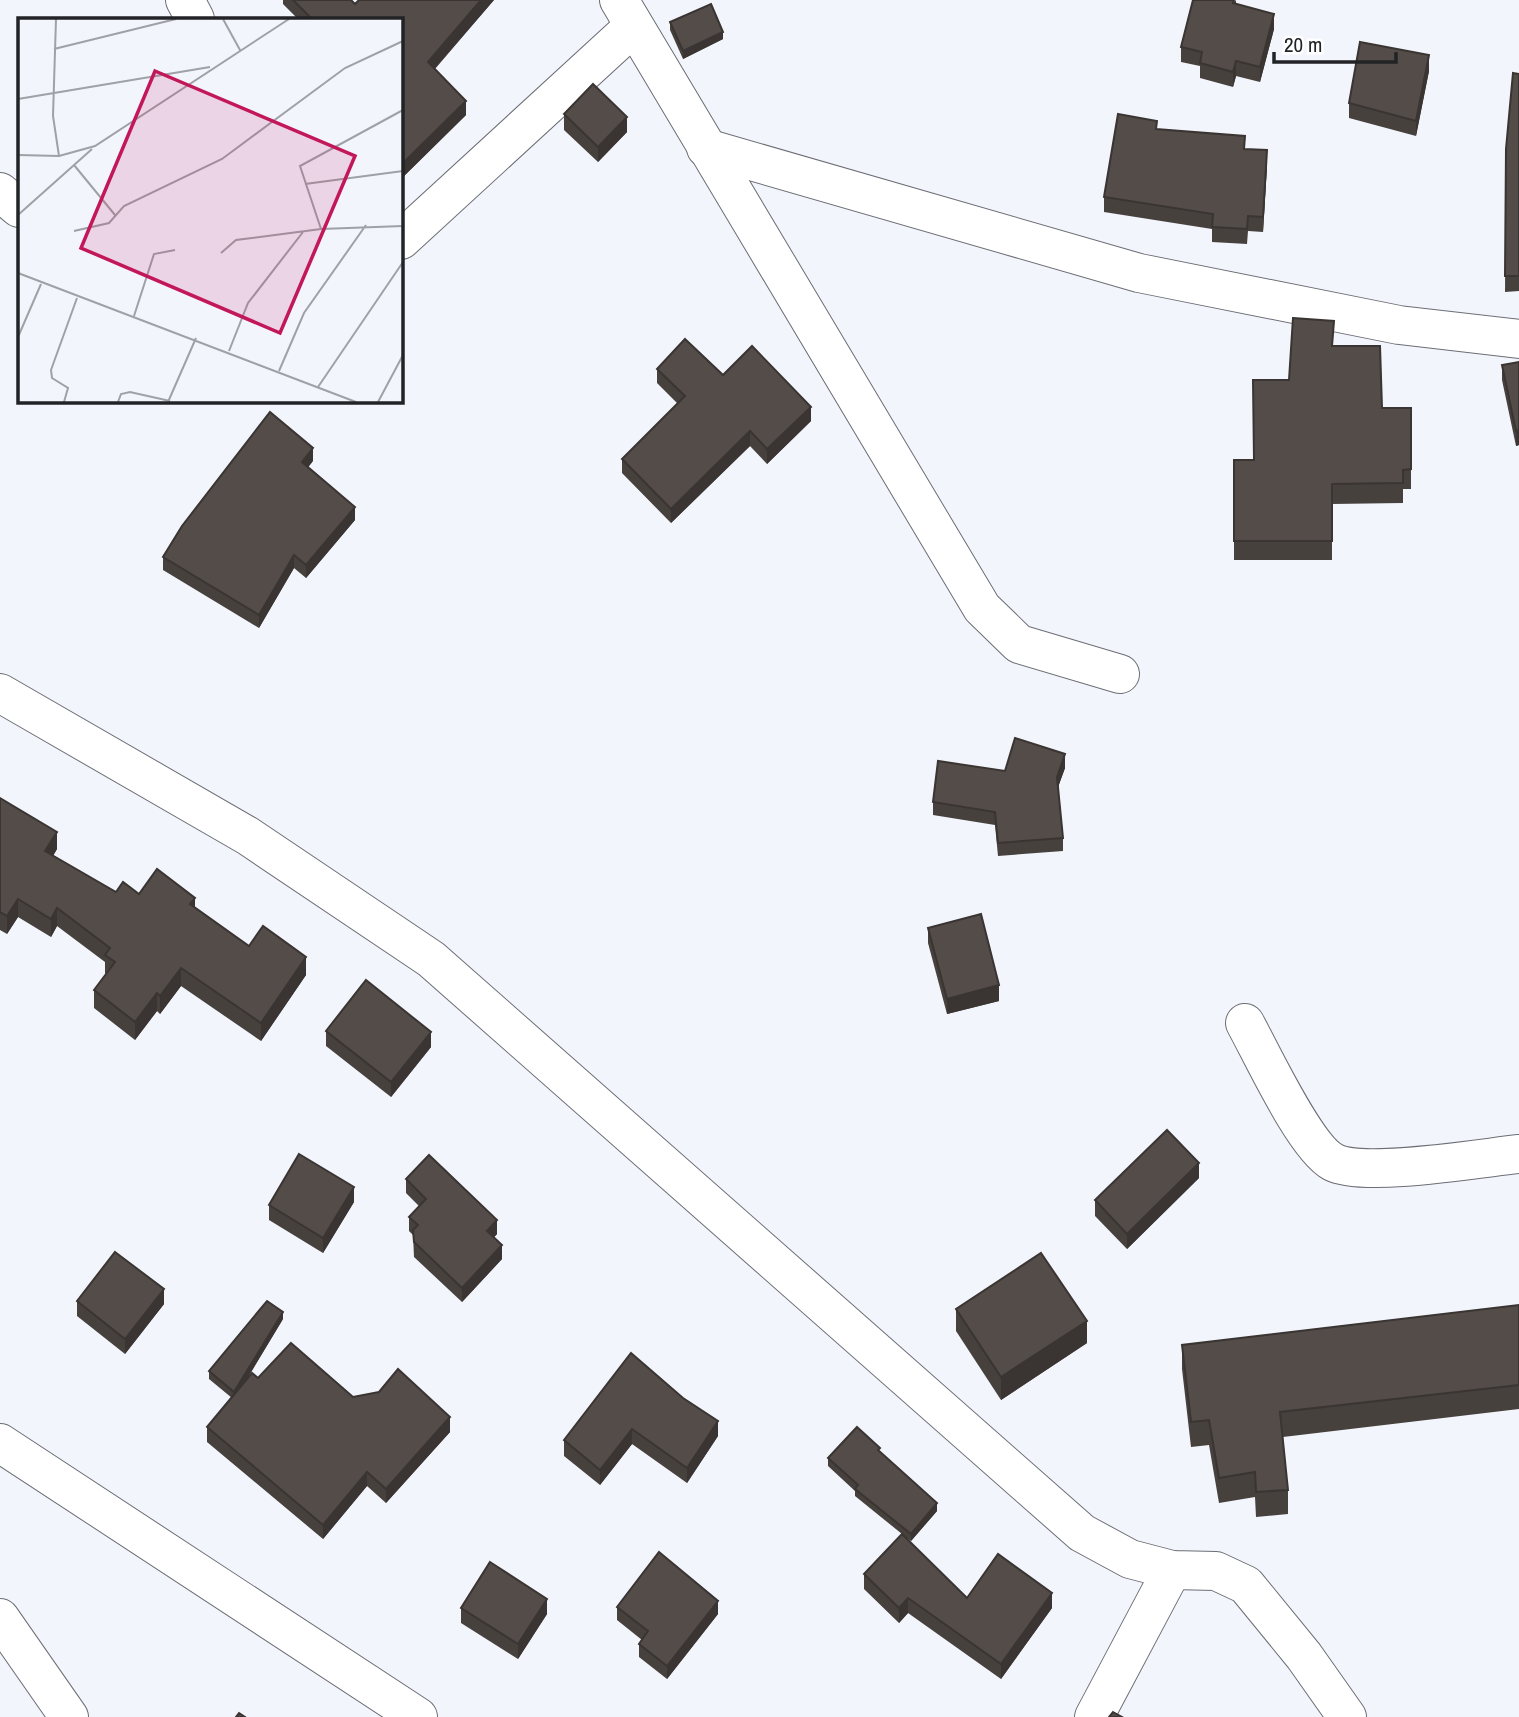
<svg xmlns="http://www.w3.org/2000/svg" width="1519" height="1717" viewBox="0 0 1519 1717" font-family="'Archivo Narrow',sans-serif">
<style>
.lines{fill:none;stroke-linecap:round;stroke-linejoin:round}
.street-casing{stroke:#6c6e75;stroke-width:40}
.secondary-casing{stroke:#6c6e75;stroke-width:40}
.street{stroke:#fff;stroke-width:38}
.secondary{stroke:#fff;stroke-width:38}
.wall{fill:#47413e}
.shaded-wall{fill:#3a3532}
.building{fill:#534c48;stroke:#3a3532;stroke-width:2}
.inset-road{fill:none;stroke:#9fa1a7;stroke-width:2}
.view{fill:#c2185b;fill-opacity:0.15;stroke:#c2185b;stroke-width:3.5}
.inset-edge{fill:none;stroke:#222326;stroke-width:3.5}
</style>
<rect width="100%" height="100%" fill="#f3f5fd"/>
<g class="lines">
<defs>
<g id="street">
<polyline points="185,0 195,19"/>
<polyline points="619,0 982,608 1019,644 1120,674"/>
<polyline points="706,148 1139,273 1399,325 1519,339"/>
<polyline points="0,192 19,208"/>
<polyline points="401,240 633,27"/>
<polyline points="0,693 248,836 431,959 1082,1533 1130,1559 1172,1570 1216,1571 1246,1585 1304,1656 1347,1717"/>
<path d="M1245,1023C1262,1054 1305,1147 1333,1162C1363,1178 1481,1158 1519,1154"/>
<polyline points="0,1618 69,1717"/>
<polyline points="1094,1717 1172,1570"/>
</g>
<polyline id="secondary" points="0,1443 418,1717"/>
</defs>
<use href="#street" class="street-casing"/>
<use href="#secondary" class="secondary-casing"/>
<use href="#street" class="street"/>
<use href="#secondary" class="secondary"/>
</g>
<g class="wall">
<polygon points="283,0 351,0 355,4 494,0 435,69 466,115 401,179 401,19 298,19 283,4"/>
<polygon points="1236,0 1236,4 1274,29 1260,82 1236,76 1233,87 1200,78 1200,66 1181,62 1181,47"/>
<polygon points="670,22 723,39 683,59 670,30"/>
<polygon points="1429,71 1416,136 1349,118 1349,103"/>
<polygon points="1519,74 1519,291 1505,292 1506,149"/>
<polygon points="564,114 627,132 598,162 564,130"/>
<polygon points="1157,129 1245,149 1267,165 1263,232 1248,231 1247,244 1212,242 1212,229 1104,212 1104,197"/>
<polygon points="1333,346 1382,408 1411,408 1411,489 1403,489 1403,503 1332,504 1332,560 1234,560 1234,460 1254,460 1289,380"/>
<polygon points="1519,362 1519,445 1516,446 1502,380 1502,365"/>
<polygon points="657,369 723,375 811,421 767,464 750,446 671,523 622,473 622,459 678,404 657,383"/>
<polygon points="313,461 308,467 355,520 306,578 294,568 259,628 163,570 163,557"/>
<polygon points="1065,768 1058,787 1063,838 1063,851 998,856 995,825 933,815 933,802 1005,771"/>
<polygon points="0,798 57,849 53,856 116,892 139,894 195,907 249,946 306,975 261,1041 181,986 160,1014 157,1011 135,1040 94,1008 94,990 106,974 105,973 105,962 57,926 51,937 18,917 7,934 0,930"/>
<polygon points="928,928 999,1001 947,1014 928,943"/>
<polygon points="326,1031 431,1047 391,1097 326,1046"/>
<polygon points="1199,1178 1127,1249 1095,1216 1095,1200"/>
<polygon points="406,1179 497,1234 494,1237 502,1259 462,1302 414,1257 413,1235 409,1231 409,1217 419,1206 406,1193"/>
<polygon points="354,1202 323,1253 269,1220 269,1205"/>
<polygon points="77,1301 164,1304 125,1354 77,1316"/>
<polygon points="1519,1305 1519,1409 1283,1437 1288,1490 1288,1514 1256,1517 1255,1497 1219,1503 1209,1445 1191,1447 1182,1369 1182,1345"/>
<polygon points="956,1309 1087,1343 1001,1400 956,1331"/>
<polygon points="283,1319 247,1379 258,1378 353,1397 450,1432 386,1503 367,1486 323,1539 207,1442 207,1427 232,1398 209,1379 209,1371"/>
<polygon points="631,1353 718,1436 687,1483 632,1444 600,1485 564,1456 564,1440"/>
<polygon points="880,1452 937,1511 911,1541 905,1537 967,1598 1052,1608 1001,1679 908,1613 899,1623 864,1589 864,1574 902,1534 855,1496 855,1491 828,1466 828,1458"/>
<polygon points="617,1607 718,1614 667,1679 639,1657 639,1644 642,1640 617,1620"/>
<polygon points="461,1608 547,1614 518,1659 461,1623"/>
</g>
<g class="shaded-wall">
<polygon points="481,0 494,0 428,76 428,62"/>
<polygon points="1274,14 1274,29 1260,82 1260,67"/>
<polygon points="723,32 723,39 683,59 683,51"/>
<polygon points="1429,55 1429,71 1416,136 1416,121"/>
<polygon points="1236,61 1236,76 1233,87 1233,72"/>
<polygon points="466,101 466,115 401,179 401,165"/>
<polygon points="627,117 627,132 598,162 598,147"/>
<polygon points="1267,150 1267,165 1263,232 1263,217"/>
<polygon points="811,407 811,421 767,464 767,449"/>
<polygon points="1519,430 1519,445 1516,446 1516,431"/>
<polygon points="750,431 750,446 671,523 671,509"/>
<polygon points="313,448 313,461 302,475 302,462"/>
<polygon points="355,507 355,520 306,578 306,565"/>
<polygon points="294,555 294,568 259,628 259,615"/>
<polygon points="1065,754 1065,768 1057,790 1057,777"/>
<polygon points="57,832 57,849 45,869 45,851"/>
<polygon points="195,898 195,915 190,904"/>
<polygon points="18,899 18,917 7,934 7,916"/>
<polygon points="57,908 57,926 51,937 51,919"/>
<polygon points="306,957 306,975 261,1041 261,1023"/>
<polygon points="181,968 181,986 160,1014 160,996"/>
<polygon points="999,985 999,1001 947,1014 947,999"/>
<polygon points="157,993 157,1011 135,1040 135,1022"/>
<polygon points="431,1032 431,1047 391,1097 391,1082"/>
<polygon points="1199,1163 1199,1178 1127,1249 1127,1234"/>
<polygon points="354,1187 354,1202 323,1253 323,1238"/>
<polygon points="497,1220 497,1234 487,1245 487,1231"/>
<polygon points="502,1245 502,1259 462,1302 462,1288"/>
<polygon points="164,1289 164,1304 125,1354 125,1339"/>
<polygon points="283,1312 283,1319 234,1400 234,1392"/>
<polygon points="1087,1321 1087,1343 1001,1400 1001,1377"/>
<polygon points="450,1417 450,1432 386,1503 386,1489"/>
<polygon points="718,1421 718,1436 687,1483 687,1468"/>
<polygon points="632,1429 632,1444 600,1485 600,1470"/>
<polygon points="367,1472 367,1486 323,1539 323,1525"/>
<polygon points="937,1503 937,1511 911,1541 911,1534"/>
<polygon points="1052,1593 1052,1608 1001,1679 1001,1664"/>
<polygon points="908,1598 908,1613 899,1623 899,1608"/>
<polygon points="547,1599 547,1614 518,1659 518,1644"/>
<polygon points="718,1601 718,1614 667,1679 667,1666"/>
</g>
<g class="building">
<polygon points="293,0 351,0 355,4 359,0 481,0 428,62 466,101 401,165 401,19 312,19"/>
<polygon points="1193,0 1234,0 1233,3 1274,14 1260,67 1236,61 1233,72 1200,63 1202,52 1181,47"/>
<polygon points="711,4 723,32 683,51 670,22"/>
<polygon points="1360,42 1429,55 1416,121 1349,103"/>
<polygon points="1513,73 1519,74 1519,276 1505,276 1506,149"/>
<polygon points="593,84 627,117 598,147 564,114"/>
<polygon points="1118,114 1157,121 1156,129 1245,136 1244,149 1267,150 1263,217 1248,216 1247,229 1212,227 1213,214 1104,197"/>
<polygon points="1293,318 1334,321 1332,346 1380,346 1382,408 1411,408 1411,469 1403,470 1403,483 1332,484 1332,541 1234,541 1234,460 1254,460 1253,380 1289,380"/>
<polygon points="685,339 723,375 752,346 811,407 767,449 750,431 671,509 622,459 685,396 657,369"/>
<polygon points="1519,362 1519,430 1516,431 1502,365"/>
<polygon points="270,412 313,448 302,462 355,507 306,565 294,555 259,615 163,557 182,526"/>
<polygon points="1015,738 1065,754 1057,777 1063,838 998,843 995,812 933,802 938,761 1005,771"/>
<polygon points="0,798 57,832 45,851 116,892 123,882 139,894 157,869 195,898 190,904 249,946 263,926 306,957 261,1023 181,968 160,996 157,993 135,1022 94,990 115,962 105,955 110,948 57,908 51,919 18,899 7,916 0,912"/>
<polygon points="981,914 999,985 947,999 928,928"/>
<polygon points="366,980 431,1032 391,1082 326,1031"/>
<polygon points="1167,1130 1199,1163 1127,1234 1095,1200"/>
<polygon points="299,1154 354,1187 323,1238 269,1205"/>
<polygon points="429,1155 497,1220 487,1231 502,1245 462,1288 414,1242 413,1230 418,1225 409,1217 426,1199 406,1179"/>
<polygon points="115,1252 164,1289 125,1339 77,1301"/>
<polygon points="1041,1253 1087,1321 1001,1377 956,1309"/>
<polygon points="267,1301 283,1312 234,1392 209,1371"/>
<polygon points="1519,1305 1519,1385 1280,1412 1288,1490 1256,1492 1255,1472 1219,1478 1209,1420 1191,1422 1182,1345"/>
<polygon points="291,1343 353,1397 379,1392 398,1369 450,1417 386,1489 367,1472 323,1525 207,1427 252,1373 258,1378"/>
<polygon points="631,1353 683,1398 718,1421 687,1468 632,1429 600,1470 564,1440"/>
<polygon points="857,1427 880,1448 878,1450 937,1503 911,1534 855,1489 858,1485 828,1458"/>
<polygon points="902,1534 967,1598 998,1554 1052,1593 1001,1664 908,1598 899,1608 864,1574"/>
<polygon points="659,1552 718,1601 667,1666 639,1644 648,1631 617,1607"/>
<polygon points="490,1562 547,1599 518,1644 461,1608"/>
<polygon points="1113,1712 1122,1717 1109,1717"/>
<polygon points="239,1713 245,1717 236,1717"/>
</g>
<g transform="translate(18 18)">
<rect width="385" height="385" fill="#f3f5fd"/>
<path class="inset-road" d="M38,1L35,98L41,138M205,1L222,32M36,31L158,1M0,81L192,49M0,137L41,138L77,128L271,1M56,147L97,197M287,166L385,153M0,197L74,131M303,211L282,148L385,92M56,213L91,205L106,188L204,141L327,50L385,23M203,235L218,222L303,211L385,208M0,255L338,384M116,298L136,236L157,232M0,319L23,266M211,333L230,285L285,214M261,353L286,295L348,207M300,369L385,244M46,384L50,370L34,360L33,352L59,280M100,384L103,376L112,374L152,383M150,384L178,320M360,384L385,337"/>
<path class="view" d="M137,53L337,138L262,315L63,230Z"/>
<rect width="385" height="385" class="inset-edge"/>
</g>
<path d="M1274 52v10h122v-10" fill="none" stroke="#222326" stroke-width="3.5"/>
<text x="1284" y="52" font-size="21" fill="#222326" stroke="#ffffff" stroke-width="5" paint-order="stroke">20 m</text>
</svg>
